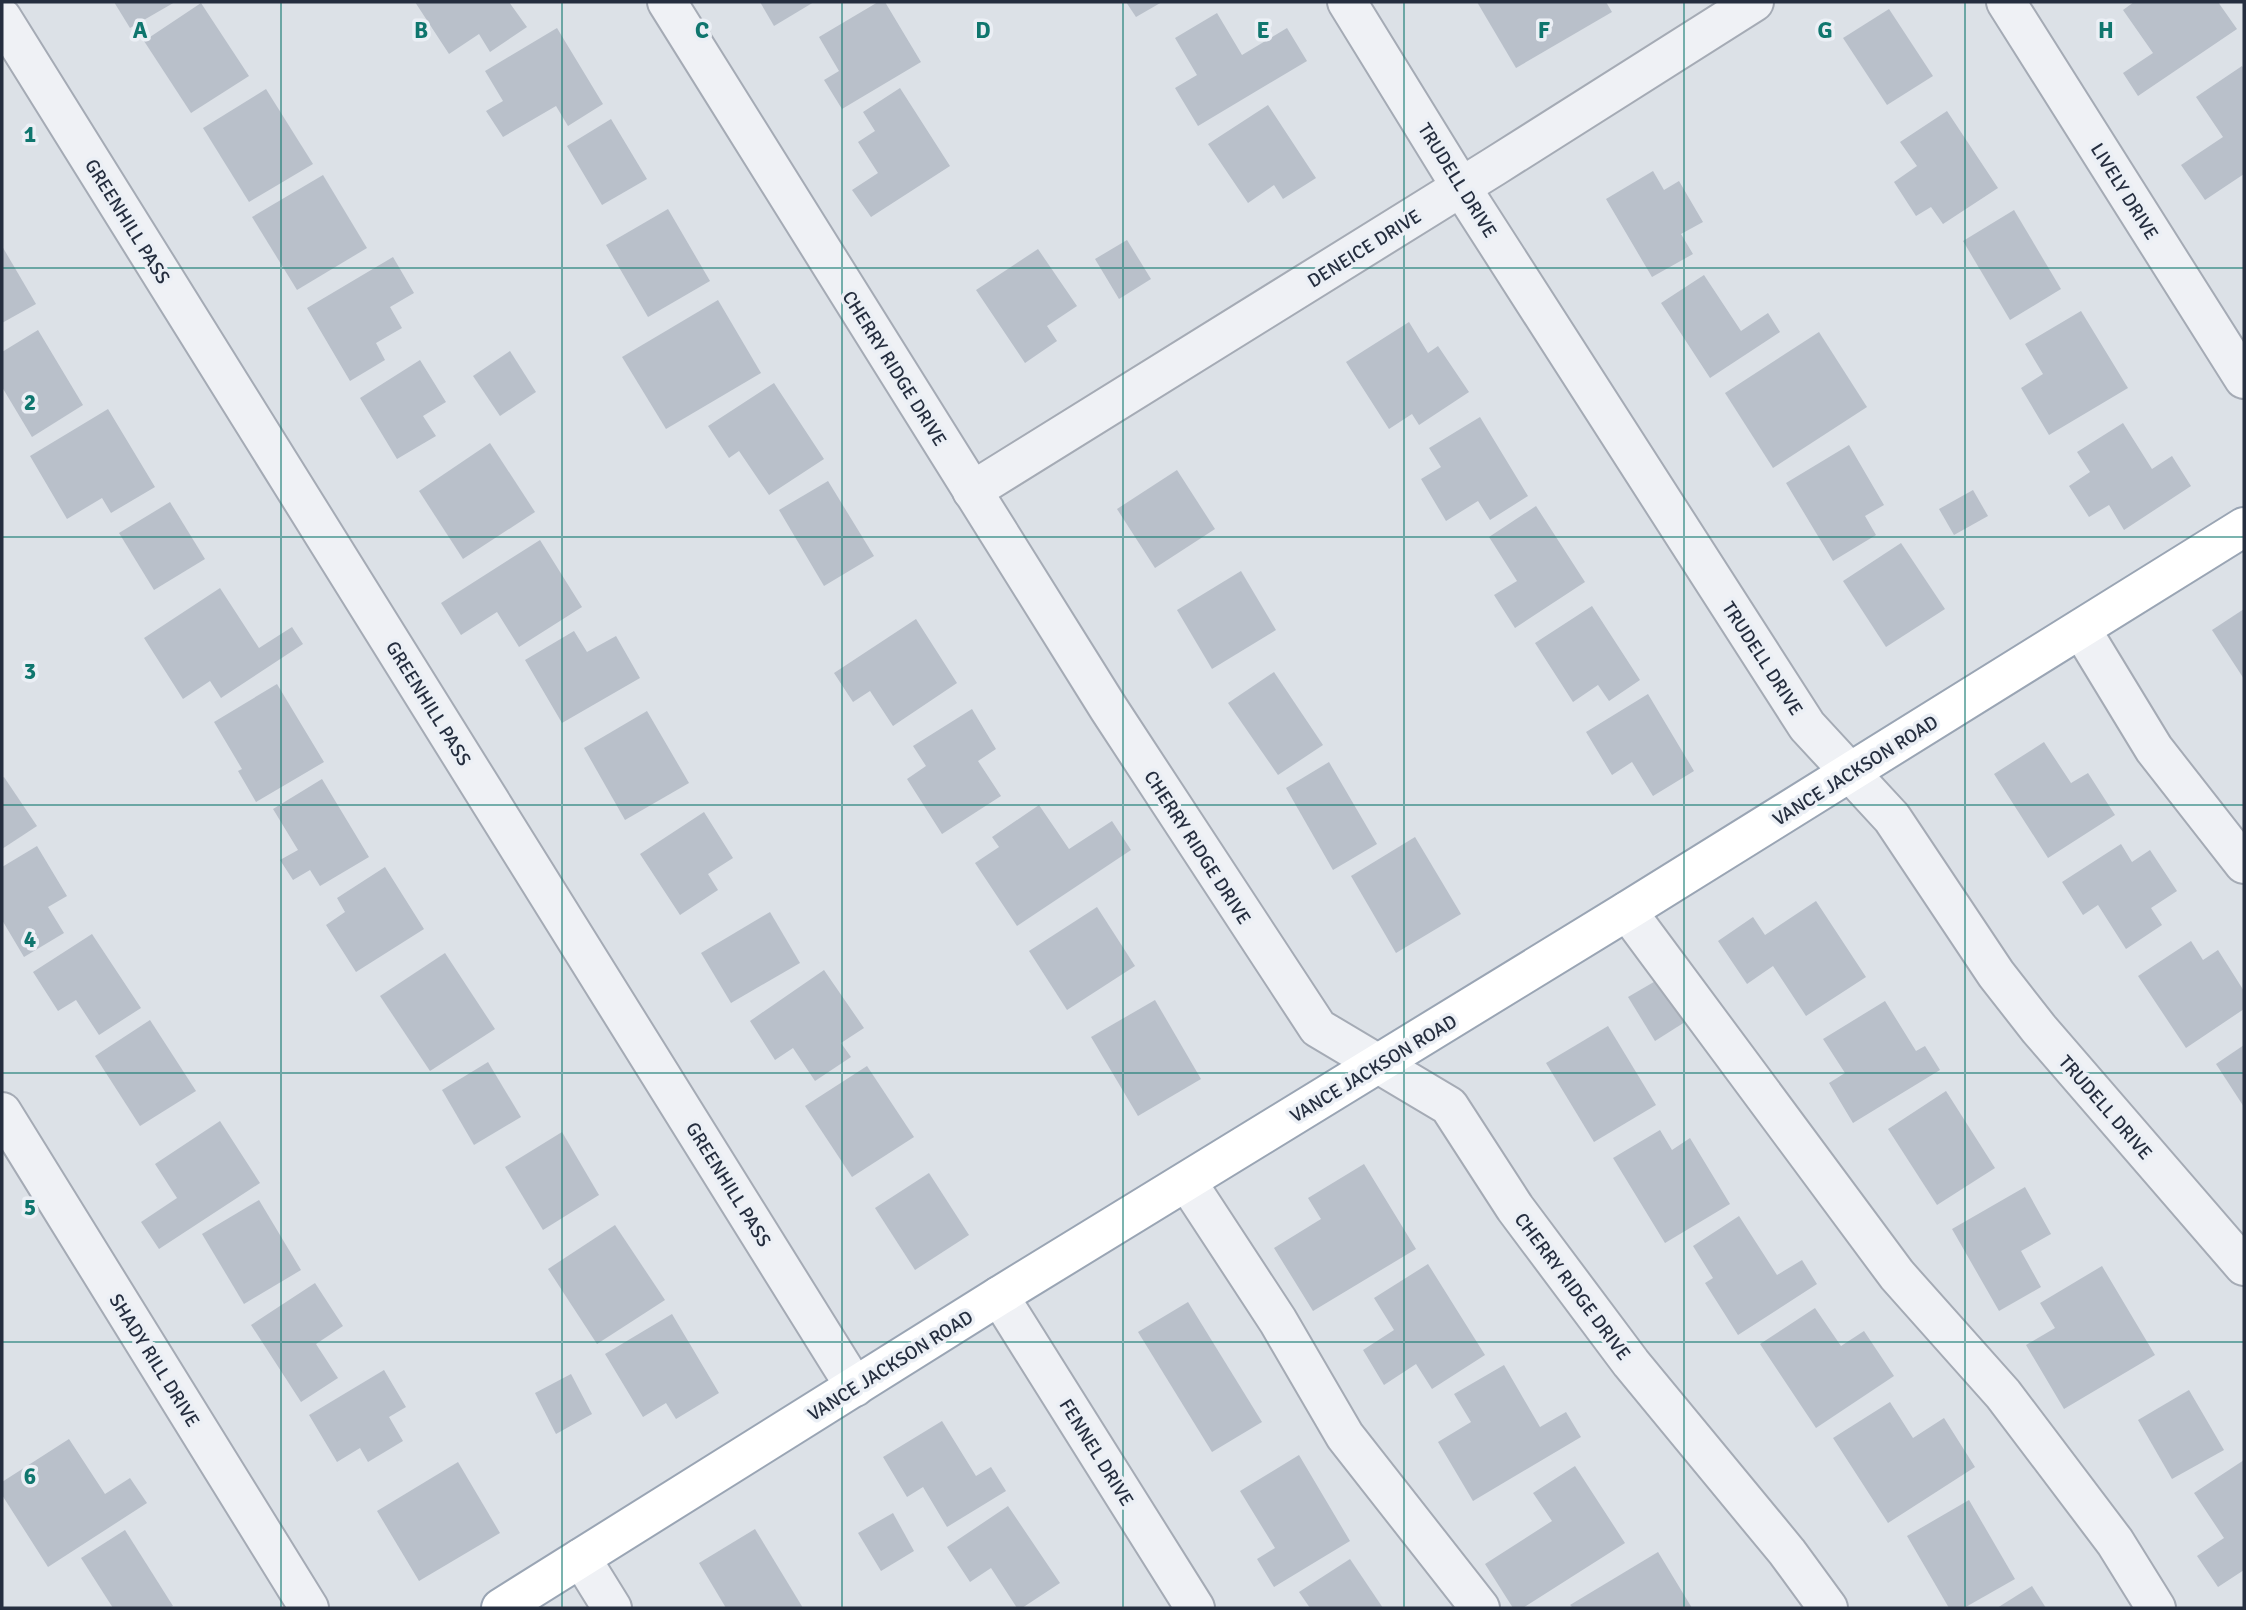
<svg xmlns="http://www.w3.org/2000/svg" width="2246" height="1610" viewBox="0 0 2246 1610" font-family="Signika,sans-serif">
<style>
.building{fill:#b9c0ca}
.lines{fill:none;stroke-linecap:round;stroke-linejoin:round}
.minor-casing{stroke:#a5abb5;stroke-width:42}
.major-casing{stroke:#9aa5b4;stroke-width:42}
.minor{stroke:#eff1f5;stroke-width:38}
.major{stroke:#fff;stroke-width:38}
.grid{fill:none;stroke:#0f766e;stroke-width:2;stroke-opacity:0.55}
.labels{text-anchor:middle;stroke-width:7;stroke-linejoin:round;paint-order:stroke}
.street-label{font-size:19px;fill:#252e3f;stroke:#ebeff5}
.grid-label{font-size:23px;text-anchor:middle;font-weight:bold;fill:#0f766e;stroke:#ebeff5;stroke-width:7;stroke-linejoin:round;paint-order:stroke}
</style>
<rect width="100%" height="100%" fill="#dce1e7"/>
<g class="building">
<polygon points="114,2 175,2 130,28"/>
<polygon points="415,2 509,2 527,27 490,52 479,34 449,54"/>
<polygon points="760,2 814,2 774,26"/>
<polygon points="878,2 885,2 921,62 842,109 824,80 839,71 819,37"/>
<polygon points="1126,2 1162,2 1136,17"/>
<polygon points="1477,2 1606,2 1612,12 1516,68"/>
<polygon points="2134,2 2218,2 2237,29 2138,96 2123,73 2153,53 2123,10"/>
<polygon points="201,3 249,76 191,113 144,41"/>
<polygon points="1889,9 1933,76 1887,105 1843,38"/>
<polygon points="1217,13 1242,55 1287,28 1307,61 1198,126 1175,88 1197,75 1175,38"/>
<polygon points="557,28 603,104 568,126 556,106 503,137 486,111 503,101 485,71"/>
<polygon points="2242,66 2244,69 2244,174 2205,200 2181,165 2223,137 2196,97"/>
<polygon points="900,88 950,166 871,217 852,190 878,173 858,142 875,131 863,112"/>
<polygon points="266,89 313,164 249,202 203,128"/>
<polygon points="1268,105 1316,178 1283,199 1274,185 1248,203 1208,144"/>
<polygon points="1947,111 1998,188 1943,224 1931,207 1916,216 1894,182 1917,166 1900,142"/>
<polygon points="611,119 647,179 602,205 567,146"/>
<polygon points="1653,171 1664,190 1679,181 1703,222 1681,234 1693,254 1652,277 1606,199"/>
<polygon points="323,175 367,248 297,290 252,217"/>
<polygon points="668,209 710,281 648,317 606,245"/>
<polygon points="2014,210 2061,289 2010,320 1963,241"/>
<polygon points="1127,240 1151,279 1119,299 1095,259"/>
<polygon points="2,246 36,304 2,323"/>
<polygon points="1038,249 1077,306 1047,326 1057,341 1025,363 976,290"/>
<polygon points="393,257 414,293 390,307 402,328 376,343 385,360 350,381 307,308"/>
<polygon points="1704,275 1741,331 1768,313 1780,332 1710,378 1661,303"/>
<polygon points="718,300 761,373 666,429 622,357"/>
<polygon points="2081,311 2128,388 2049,435 2021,388 2043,374 2025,344"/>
<polygon points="1409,322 1428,353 1438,346 1469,392 1419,425 1412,414 1389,429 1346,362"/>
<polygon points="38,330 83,405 32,437 2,387 2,352"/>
<polygon points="1819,332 1867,407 1773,468 1725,393"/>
<polygon points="510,351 536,392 500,416 473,376"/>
<polygon points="420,360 446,402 423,416 436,436 397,459 360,398"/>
<polygon points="774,383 824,459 769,495 739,451 729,458 708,426"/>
<polygon points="108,409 155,487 111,513 102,498 67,519 30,456"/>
<polygon points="1480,417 1528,496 1490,520 1478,501 1446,521 1421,479 1441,467 1429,448"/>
<polygon points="2123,423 2152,469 2172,456 2191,486 2124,530 2109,505 2089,517 2069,486 2090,472 2077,452"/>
<polygon points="490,443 535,512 463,559 419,491"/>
<polygon points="1849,445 1884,505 1865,516 1876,535 1833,561 1786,483"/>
<polygon points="1177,470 1215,529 1155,568 1117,509"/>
<polygon points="828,481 874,556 824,586 779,510"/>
<polygon points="1973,490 1988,516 1954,535 1939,509"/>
<polygon points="170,502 205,559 154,590 119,533"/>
<polygon points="1536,506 1585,582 1515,628 1494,595 1517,581 1489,537"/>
<polygon points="540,540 582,607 519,647 497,612 461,635 441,603"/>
<polygon points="1901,543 1945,609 1886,647 1843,581"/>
<polygon points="1241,571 1276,630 1212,669 1177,610"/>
<polygon points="220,588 259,648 292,627 303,644 221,698 210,681 183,699 144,638"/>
<polygon points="1592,606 1640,680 1609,701 1598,685 1573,702 1535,643"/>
<polygon points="2244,609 2244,679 2212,630"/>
<polygon points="916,619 957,683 893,726 870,691 853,702 834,673"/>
<polygon points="574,631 587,652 616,636 640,678 562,723 525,660"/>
<polygon points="1274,672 1323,745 1278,775 1228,703"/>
<polygon points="277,684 324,762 256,802 238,771 242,769 214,722"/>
<polygon points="1648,694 1694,771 1653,796 1632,762 1612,775 1586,732"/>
<polygon points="972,709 996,749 978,761 1001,796 942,834 907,779 926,766 913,746"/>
<polygon points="647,711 689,783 625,820 584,748"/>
<polygon points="2044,742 2071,783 2088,773 2115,815 2048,858 1994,774"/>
<polygon points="1329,762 1377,844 1333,870 1286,788"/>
<polygon points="4,777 37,826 2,849 2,778"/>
<polygon points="322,779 369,857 320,886 310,870 293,880 280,860 298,850 273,809"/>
<polygon points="1039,805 1069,849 1112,821 1131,850 1017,926 975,863 999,847 992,837"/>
<polygon points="704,812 733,858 708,874 718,890 680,915 640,854"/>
<polygon points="1415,837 1461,914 1396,953 1351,876"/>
<polygon points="2121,844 2132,862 2150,850 2177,891 2151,908 2162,925 2126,949 2098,905 2083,915 2062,882"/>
<polygon points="37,846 67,896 48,907 64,933 24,957 2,920 2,867"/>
<polygon points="385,867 424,929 356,972 326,925 345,912 337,898"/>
<polygon points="1816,901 1866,977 1806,1016 1773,966 1747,984 1718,941 1753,917 1765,935"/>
<polygon points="1097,907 1135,966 1067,1010 1029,951"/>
<polygon points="770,912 800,963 731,1003 701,953"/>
<polygon points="92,934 141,1008 99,1035 76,1000 58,1011 33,972"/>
<polygon points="2191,941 2203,960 2218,950 2244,991 2244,1009 2186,1048 2138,976"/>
<polygon points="445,953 495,1029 430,1071 380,996"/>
<polygon points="824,970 864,1028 841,1043 851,1057 815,1081 793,1048 775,1060 750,1021"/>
<polygon points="1659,979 1685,1022 1655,1041 1628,997"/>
<polygon points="1155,1000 1201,1079 1138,1116 1091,1037"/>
<polygon points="1885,1001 1916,1051 1925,1046 1940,1070 1853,1123 1829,1083 1845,1073 1823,1039"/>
<polygon points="150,1020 196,1091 140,1126 95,1056"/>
<polygon points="1608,1026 1656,1105 1594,1142 1546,1063"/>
<polygon points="2244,1045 2244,1107 2216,1064"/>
<polygon points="488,1062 521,1117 474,1145 442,1090"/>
<polygon points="867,1066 914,1137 852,1177 805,1106"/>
<polygon points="1946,1091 1995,1168 1937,1205 1888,1129"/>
<polygon points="220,1121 260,1183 159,1249 141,1222 177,1198 155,1164"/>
<polygon points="1660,1130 1672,1150 1690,1138 1730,1204 1665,1243 1613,1158"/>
<polygon points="562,1132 599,1195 543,1230 505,1167"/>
<polygon points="1364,1164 1416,1249 1313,1311 1274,1248 1321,1219 1308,1198"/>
<polygon points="929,1173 969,1235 915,1270 875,1208"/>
<polygon points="2025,1187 2051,1234 2021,1251 2041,1287 1999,1311 1952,1229"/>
<polygon points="259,1200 301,1270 244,1304 202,1234"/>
<polygon points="1739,1216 1777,1275 1802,1260 1817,1284 1738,1335 1705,1283 1713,1278 1693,1246"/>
<polygon points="615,1225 665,1300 597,1344 548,1269"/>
<polygon points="1428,1264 1485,1355 1432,1389 1416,1364 1384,1385 1363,1350 1394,1330 1374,1298"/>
<polygon points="2102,1266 2155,1355 2064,1409 2026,1345 2055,1328 2040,1303"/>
<polygon points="315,1283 343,1326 316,1344 338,1378 301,1402 251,1325"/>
<polygon points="1188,1302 1262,1422 1212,1452 1138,1332"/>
<polygon points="1815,1308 1841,1346 1864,1331 1894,1376 1816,1428 1760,1344"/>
<polygon points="672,1314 719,1393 676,1419 666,1403 643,1417 605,1354"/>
<polygon points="1504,1365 1540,1427 1566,1412 1581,1437 1473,1501 1438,1442 1471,1422 1454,1394"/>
<polygon points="384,1370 406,1407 389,1417 403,1441 368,1462 360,1448 337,1462 309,1415"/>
<polygon points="571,1374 592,1414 556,1434 535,1393"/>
<polygon points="2189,1390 2224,1450 2172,1479 2138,1420"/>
<polygon points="1890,1402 1913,1438 1944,1418 1975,1467 1888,1523 1833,1438"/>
<polygon points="942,1421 976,1476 991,1467 1006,1491 947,1527 923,1487 907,1497 883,1457"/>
<polygon points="69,1439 105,1494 130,1478 147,1503 48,1567 2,1495 2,1482"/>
<polygon points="1299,1455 1350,1541 1274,1587 1257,1559 1275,1548 1240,1491"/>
<polygon points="2244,1460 2244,1570 2218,1587 2197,1556 2224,1538 2194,1493"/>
<polygon points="458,1462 500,1533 419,1581 377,1511"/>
<polygon points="1575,1466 1625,1543 1523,1608 1513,1608 1485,1564 1552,1521 1533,1493"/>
<polygon points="1969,1500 2015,1579 1964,1608 1949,1608 1907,1536"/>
<polygon points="1008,1506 1060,1583 1022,1608 1017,1608 991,1568 970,1582 947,1547"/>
<polygon points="893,1513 914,1551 881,1571 858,1533"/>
<polygon points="755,1529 803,1608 726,1608 699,1563"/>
<polygon points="125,1530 173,1606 169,1608 113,1608 81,1558"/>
<polygon points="1658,1552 1692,1608 1573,1608 1570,1605"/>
<polygon points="1350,1559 1383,1608 1310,1608 1299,1592"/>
<polygon points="2032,1586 2046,1608 1997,1608"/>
</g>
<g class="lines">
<defs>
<g id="minor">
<polyline points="667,2 1109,709 1318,1028 1449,1106 1515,1208 1631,1363 1787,1552 1828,1608"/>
<polyline points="1347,2 1461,187 1807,726 1892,818 1996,974 2039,1029 2244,1266"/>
<polyline points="2006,2 2244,379"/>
<polyline points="2,18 855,1387"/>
<polyline points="972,491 1495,166 1754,2"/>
<polyline points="2081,629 2154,749 2244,864"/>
<polyline points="1627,911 1897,1275 2003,1394 2115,1542 2156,1608"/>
<polyline points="2,1112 309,1608"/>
<polyline points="1187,1182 1278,1321 1345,1436 1480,1608"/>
<polyline points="999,1296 1195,1608"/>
<polyline points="581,1558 612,1608"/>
</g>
<polyline id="major" points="501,1608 999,1296 1627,911 2244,527"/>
</defs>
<use href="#minor" class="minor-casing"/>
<use href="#major" class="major-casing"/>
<use href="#minor" class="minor"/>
<use href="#major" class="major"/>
</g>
<path class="grid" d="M281,2V1608M562,2V1608M842,2V1608M1123,2V1608M1404,2V1608M1684,2V1608M1965,2V1608M2,268H2244M2,537H2244M2,805H2244M2,1073H2244M2,1342H2244"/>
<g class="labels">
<g class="street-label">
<text transform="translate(1458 180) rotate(58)" y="7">TRUDELL DRIVE</text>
<text transform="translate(2125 191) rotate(58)" y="7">LIVELY DRIVE</text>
<text transform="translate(128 221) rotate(58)" y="7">GREENHILL PASS</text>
<text transform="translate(1364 248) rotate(-32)" y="7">DENEICE DRIVE</text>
<text transform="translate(895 368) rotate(58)" y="7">CHERRY RIDGE DRIVE</text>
<text transform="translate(1763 658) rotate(57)" y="7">TRUDELL DRIVE</text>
<text transform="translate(429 703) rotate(58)" y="7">GREENHILL PASS</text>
<text transform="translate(1855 770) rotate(-32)" y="7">VANCE JACKSON ROAD</text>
<text transform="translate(1198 847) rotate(57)" y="7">CHERRY RIDGE DRIVE</text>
<text transform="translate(1373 1068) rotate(-31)" y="7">VANCE JACKSON ROAD</text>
<text transform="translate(2106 1107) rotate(49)" y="7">TRUDELL DRIVE</text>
<text transform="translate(729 1184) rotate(58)" y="7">GREENHILL PASS</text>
<text transform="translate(1573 1286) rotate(53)" y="7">CHERRY RIDGE DRIVE</text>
<text transform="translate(155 1360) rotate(58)" y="7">SHADY RILL DRIVE</text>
<text transform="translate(890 1365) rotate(-32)" y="7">VANCE JACKSON ROAD</text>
<text transform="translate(1097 1452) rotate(58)" y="7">FENNEL DRIVE</text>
</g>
</g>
<g class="grid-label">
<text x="140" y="38">A</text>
<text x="421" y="38">B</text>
<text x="702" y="38">C</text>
<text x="983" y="38">D</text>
<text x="1263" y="38">E</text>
<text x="1544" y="38">F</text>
<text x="1825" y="38">G</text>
<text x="2106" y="38">H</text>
<text x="30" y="142">1</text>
<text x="30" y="410">2</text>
<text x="30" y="679">3</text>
<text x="30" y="947">4</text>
<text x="30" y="1215">5</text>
<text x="30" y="1484">6</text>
</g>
<rect width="2246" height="1610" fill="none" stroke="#252e3f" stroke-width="7"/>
</svg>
